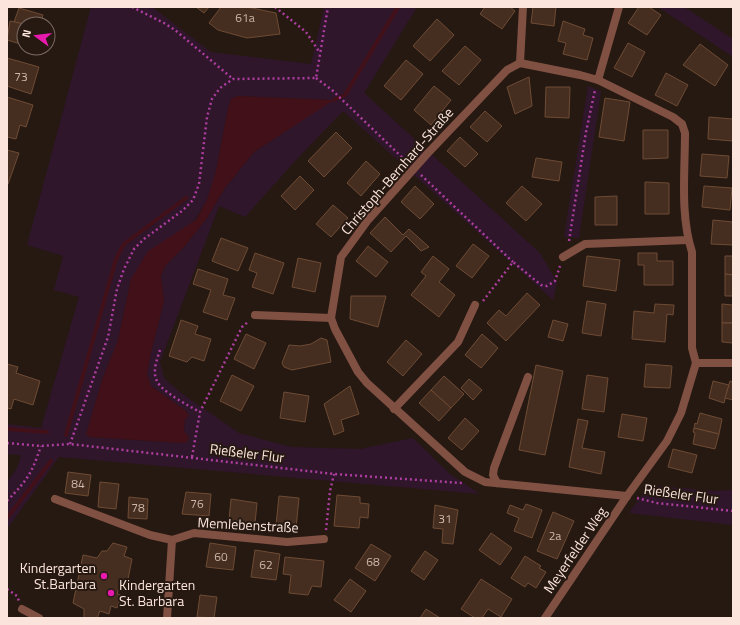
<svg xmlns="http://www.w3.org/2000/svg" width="740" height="625" viewBox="0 0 740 625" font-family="'Titillium Web',sans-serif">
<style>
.green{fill:#2f162b;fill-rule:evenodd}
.water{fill:#411019}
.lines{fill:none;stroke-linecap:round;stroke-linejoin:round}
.stream{stroke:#411019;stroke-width:4}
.building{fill:#452e20;stroke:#6e4b34}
.path{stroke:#ad3d9f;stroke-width:2.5;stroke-dasharray:2 3;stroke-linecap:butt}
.lane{stroke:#805042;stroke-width:8}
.street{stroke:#805042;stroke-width:8}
.poi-dot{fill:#e71aad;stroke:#261912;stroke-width:1.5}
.labels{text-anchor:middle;stroke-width:4;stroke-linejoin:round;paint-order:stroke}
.number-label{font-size:12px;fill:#ceb6ac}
.street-label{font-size:14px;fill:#fbe4db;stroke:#261912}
.poi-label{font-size:14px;fill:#fbe4db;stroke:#261912;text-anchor:end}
</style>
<rect width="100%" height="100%" fill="#261912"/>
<g class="green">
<path d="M91,7H152L211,52L311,64L324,7H417L364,93L540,253L557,282L553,300L343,111L295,161L245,217L219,206L160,362L164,378L181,393L239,433L291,447L360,449L413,438L450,474L480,494L59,457L7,529V482L17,468L21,455L7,454V424L41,428L79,297L54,290L63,256L27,245ZM238,96L333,100L254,152L225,188L207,218L184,247L165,266L161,276L164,301L150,357L147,374L151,386L186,411L189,416L185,419L184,431L189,437L187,442L181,443L90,437L86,435L102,380L118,340L131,279L180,232L195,220L207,200L216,171L228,108L231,99Z"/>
<polygon points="658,7 684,7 733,39 733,57"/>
<polygon points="588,86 601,91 579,238 564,237"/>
<polygon points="649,485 714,491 733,490 733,525 629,513"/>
</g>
<polygon class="water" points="238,96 334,100 254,152 225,188 207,218 184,247 165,266 161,276 164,301 150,357 147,374 151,386 186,411 189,416 185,419 184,431 189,437 187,442 181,443 90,437 86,435 87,431 102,380 118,340 131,279 148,251 196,220 207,200 216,171 228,108 231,99"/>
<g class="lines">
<g class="stream">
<polyline points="334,100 345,95 398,7"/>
<polyline points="7,429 47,432"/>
<polyline points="66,435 116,259 124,244 186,198"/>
<polyline points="7,518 51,461"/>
</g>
</g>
<g class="building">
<polygon points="196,7 209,7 204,13"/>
<polygon points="221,7 247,7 276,13 280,34 247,38 218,30 209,23"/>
<polygon points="485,7 510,7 515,11 502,29 480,14"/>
<polygon points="533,7 556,7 554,26 531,23"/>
<polygon points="639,7 649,7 661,15 647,35 628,23"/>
<polygon points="19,8 43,15 40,24 24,24 14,22"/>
<polygon points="437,19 454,35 430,61 413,46"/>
<polygon points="10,21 24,24 24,45 7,40"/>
<polygon points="563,21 585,29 583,35 593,38 587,60 563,54 566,43 558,41"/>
<polygon points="628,43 645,52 632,77 614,68"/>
<polygon points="700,44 728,65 715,86 683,65"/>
<polygon points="465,46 481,60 459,85 442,71"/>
<polygon points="7,58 39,67 31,94 7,86"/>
<polygon points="406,60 423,74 401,100 384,86"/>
<polygon points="666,73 688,85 677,106 655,95"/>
<polygon points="529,77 532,106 515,114 507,87"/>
<polygon points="434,86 451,100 431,125 414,110"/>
<polygon points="546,87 570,87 569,118 545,117"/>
<polygon points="7,97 33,105 26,127 20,125 16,139 7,137"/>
<polygon points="605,98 630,102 624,141 599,137"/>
<polygon points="485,111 502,126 487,142 470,127"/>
<polygon points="709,117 733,119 733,141 708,139"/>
<polygon points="643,130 668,130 668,158 643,159"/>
<polygon points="336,132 352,148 324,177 308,161"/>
<polygon points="460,137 478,154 465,167 447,151"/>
<polygon points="7,150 19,153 8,184 7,183"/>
<polygon points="702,154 729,156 727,178 700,176"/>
<polygon points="536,158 562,162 559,181 532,177"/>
<polygon points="366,161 380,174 361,196 347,183"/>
<polygon points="300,176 314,190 295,210 281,196"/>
<polygon points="645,182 669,183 669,214 645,214"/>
<polygon points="415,186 434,204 420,219 401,202"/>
<polygon points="522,186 542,204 526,221 506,203"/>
<polygon points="704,186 732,188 730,210 702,207"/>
<polygon points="617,196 617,225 595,225 595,197"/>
<polygon points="333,205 348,218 331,237 316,224"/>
<polygon points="385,217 403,235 409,229 429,247 421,251 406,236 391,252 370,233"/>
<polygon points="713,220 733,222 733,245 711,244"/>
<polygon points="221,238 248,248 238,271 212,261"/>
<polygon points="473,244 489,256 472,278 456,266"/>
<polygon points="368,246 388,262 376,277 356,261"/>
<polygon points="255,253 284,263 273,294 252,287 257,273 249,270"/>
<polygon points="638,253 657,253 657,261 673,261 673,285 644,285 644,265 638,265"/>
<polygon points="433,256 449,269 439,282 455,295 439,317 411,295 426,276 421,272"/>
<polygon points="587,256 620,260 616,291 583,286"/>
<polygon points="725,256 733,256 733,275 725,274"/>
<polygon points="298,258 321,263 315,292 292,287"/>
<polygon points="198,269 228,279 223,295 235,298 227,320 203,312 211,290 193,284"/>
<polygon points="725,274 733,275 733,296 725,296"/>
<polygon points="527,293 540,305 506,341 487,323 499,310 506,316"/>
<polygon points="351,296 386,296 378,327 350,319"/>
<polygon points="587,301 606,304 601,336 582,333"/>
<polygon points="655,304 674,305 673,315 667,314 665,342 632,339 634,311 654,313"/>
<polygon points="722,304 733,305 733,323 722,323"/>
<polygon points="181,320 198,326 195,334 211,339 204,361 192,357 187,362 169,356"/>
<polygon points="553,320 568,324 563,341 548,337"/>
<polygon points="722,323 733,323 733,343 722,342"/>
<polygon points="246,334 266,343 254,369 234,359"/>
<polygon points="482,334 498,348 481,368 465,355"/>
<polygon points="321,338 327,340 331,362 292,370 284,367 282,363 289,345 300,346 311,344"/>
<polygon points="406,340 422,354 403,376 387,362"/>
<polygon points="7,364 18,367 16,373 40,381 33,405 14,399 11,409 7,408"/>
<polygon points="646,364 672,366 670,388 644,387"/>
<polygon points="536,365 563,371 545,455 519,450"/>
<polygon points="232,375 254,386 241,411 220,401"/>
<polygon points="587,375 608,378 604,412 582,409"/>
<polygon points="444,376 464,394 451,408 431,390"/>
<polygon points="469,379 482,390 473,400 461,388"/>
<polygon points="713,381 729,385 724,403 709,398"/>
<polygon points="730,381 733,382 733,400 725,398"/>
<polygon points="350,386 359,414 341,420 344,431 334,435 324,404"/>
<polygon points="431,390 451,408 439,421 419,403"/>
<polygon points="284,392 309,396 305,422 280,418"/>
<polygon points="700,413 722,419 719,434 694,428 695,423 697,424"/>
<polygon points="622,414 647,418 643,441 618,437"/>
<polygon points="465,418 479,431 462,450 448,438"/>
<polygon points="578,419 588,421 582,448 605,452 601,474 569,467"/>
<polygon points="694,428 719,434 715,449 693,444 695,433 693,432"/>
<polygon points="673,449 697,455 692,473 668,467"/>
<polygon points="68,472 91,475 88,496 65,493"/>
<polygon points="100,482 119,484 116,509 98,507"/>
<polygon points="186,492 211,494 209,516 182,514"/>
<polygon points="337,495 360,497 360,503 369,504 368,518 360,517 359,528 334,526"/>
<polygon points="279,496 299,498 296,528 276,525"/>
<polygon points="129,497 148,499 147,519 128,518"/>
<polygon points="231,499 257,503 255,523 229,520"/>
<polygon points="526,504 542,510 532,538 514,531 519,518 507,513 510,505 523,510"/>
<polygon points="435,505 458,510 453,544 442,543 443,529 433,528"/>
<polygon points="553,512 574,521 557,559 537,551"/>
<polygon points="491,533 512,548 500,565 479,550"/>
<polygon points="113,543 127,547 124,556 132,559 127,584 121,582 117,594 121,595 117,608 111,606 109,614 100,611 97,618 84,618 84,609 73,603 83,555 97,558 102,551 107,551"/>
<polygon points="210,543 236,547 233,570 206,567"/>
<polygon points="371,544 391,556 375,581 355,568"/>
<polygon points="255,550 280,554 276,580 251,577"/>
<polygon points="425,551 438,560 424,580 411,571"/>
<polygon points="525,556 541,566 539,568 546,572 536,588 528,583 525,587 511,578"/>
<polygon points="285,557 324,561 321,587 312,586 308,595 289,593 291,575 283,574"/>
<polygon points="350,579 366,591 351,612 334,600"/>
<polygon points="481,579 512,599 501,617 488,609 482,618 475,618 461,609"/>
<polygon points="200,595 217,597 214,618 197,617"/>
<polygon points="426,609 440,618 420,618"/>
</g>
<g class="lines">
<g class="path">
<polyline points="132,7 164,23 175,30 233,79"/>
<polyline points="275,7 306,32 320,53"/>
<polyline points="316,78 332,90 407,162"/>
<polyline points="421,175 513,262"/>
<polyline points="569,241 586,132 595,90"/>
<polyline points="483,301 513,262 541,285 547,286 555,281 560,266"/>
<path d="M160,350C157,359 152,372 157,381C162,392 189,406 200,412"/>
<polyline points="7,443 41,446 70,444 334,474 462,483"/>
<polyline points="70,444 108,337 117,289 124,269 134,249 144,239 182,211 193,200 199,184 207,117 212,99 220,88 233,79 316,78 328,7"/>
<polyline points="192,457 200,412 242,327 248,322"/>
<polyline points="637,498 657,503 733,511"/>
<path d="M7,501C28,479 31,475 41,446"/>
<polyline points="326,530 330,491 334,474"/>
<polyline points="7,589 17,596 19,601"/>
</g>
<g class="lane">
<polyline points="520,63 523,7"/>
<polyline points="497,483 493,475 494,468 528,377"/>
</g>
<g class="street">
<polyline points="598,80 619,7"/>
<polyline points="563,257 585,244 688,240"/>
<polyline points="255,315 331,318"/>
<polyline points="394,409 458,342 475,305"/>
<path d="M627,496L485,482L465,472L367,383L358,372L335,329L331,318L341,257L368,220L427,154L507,70L520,63L580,75L598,80L673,117L682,124L685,133C685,172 680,215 692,252V348L696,363H733"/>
<polyline points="55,499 150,535 172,540 194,533 287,542 324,539"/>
<polyline points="22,609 39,618"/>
<polyline points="167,618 172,540"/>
<polyline points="545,618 627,496 667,441 681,413 696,363"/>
</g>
</g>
<g class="poi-dot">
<circle cx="104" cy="576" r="4"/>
<circle cx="111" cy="593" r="4"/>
</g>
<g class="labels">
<g class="number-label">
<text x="245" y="22">61a</text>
<text x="21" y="81">73</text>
<text x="78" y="488">84</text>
<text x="197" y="508">76</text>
<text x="138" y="512">78</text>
<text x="445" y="523">31</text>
<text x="555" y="540">2a</text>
<text x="221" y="561">60</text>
<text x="373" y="566">68</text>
<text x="266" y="569">62</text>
</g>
<g class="street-label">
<text transform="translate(397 171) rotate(-49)" y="5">Christoph-Bernhard-Straße</text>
<text transform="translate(247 453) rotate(7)" y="5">Rießeler Flur</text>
<text transform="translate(681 494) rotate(8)" y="5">Rießeler Flur</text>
<text transform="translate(248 525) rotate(3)" y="5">Memlebenstraße</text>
<text transform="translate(575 550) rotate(-56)" y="5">Meyerfelder Weg</text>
</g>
<g class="poi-label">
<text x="96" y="573">Kindergarten<tspan x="96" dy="16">St.Barbara</tspan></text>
<text x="119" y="590" text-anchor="start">Kindergarten<tspan x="119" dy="16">St. Barbara</tspan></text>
</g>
</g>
<rect width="740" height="625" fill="none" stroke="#fbe4db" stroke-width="16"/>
<g transform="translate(36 36) rotate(285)"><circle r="19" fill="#261912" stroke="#7b6a62"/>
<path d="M0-3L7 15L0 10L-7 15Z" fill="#e71aad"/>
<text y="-6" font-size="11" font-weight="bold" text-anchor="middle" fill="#fbe4db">N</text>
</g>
</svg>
